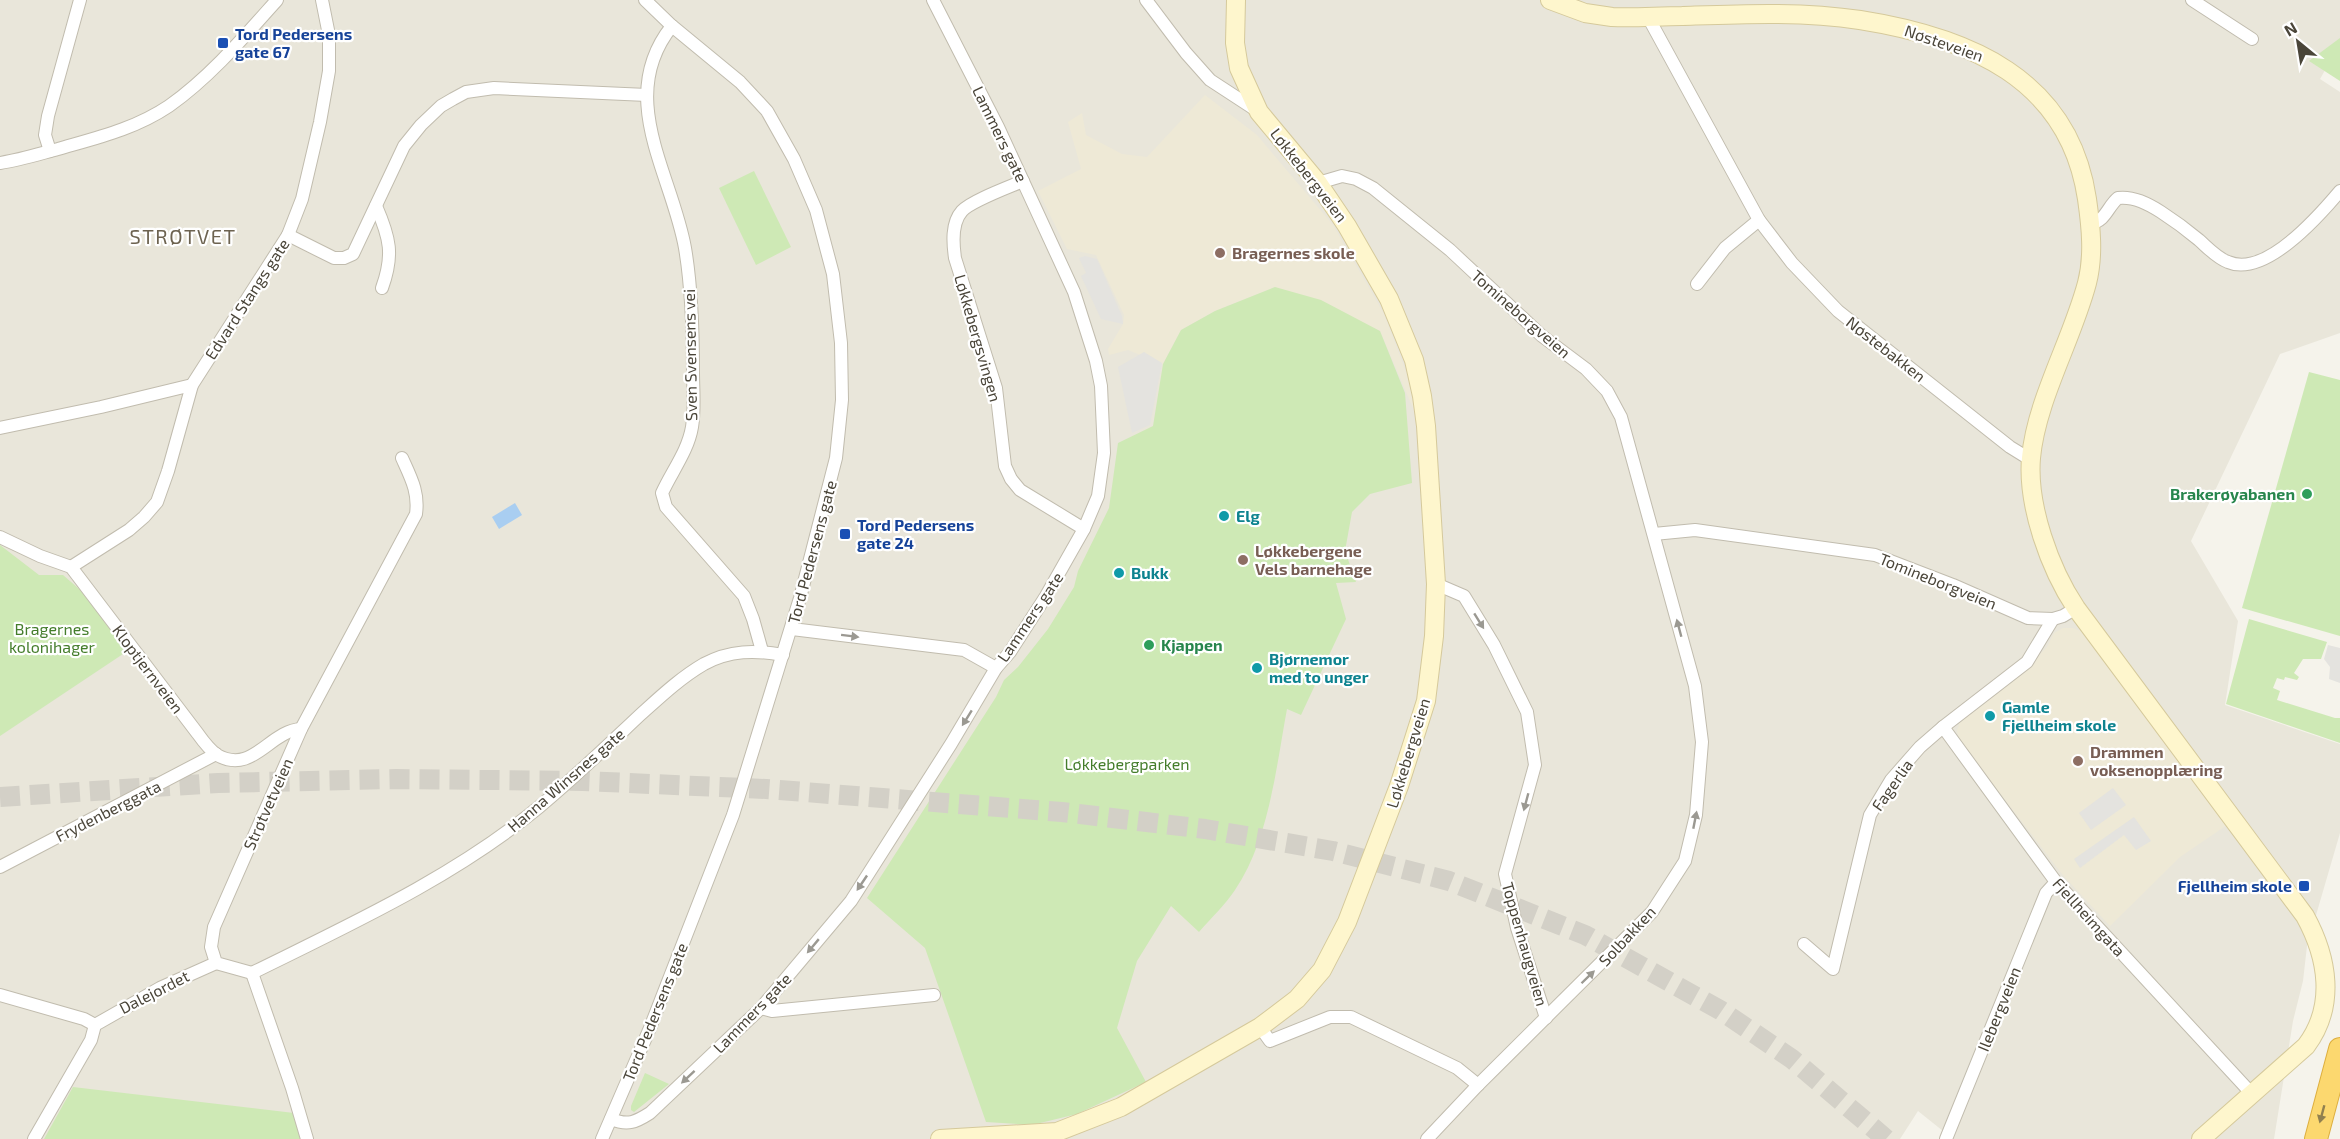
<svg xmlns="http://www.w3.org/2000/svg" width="2340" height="1139" viewBox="0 0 2340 1139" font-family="'Exo 2',sans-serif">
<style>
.residential{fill:#e9e6da}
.education{fill:#eee9d6}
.green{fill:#cee9b5}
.parking{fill:#e4e3df}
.water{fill:#a9cef1}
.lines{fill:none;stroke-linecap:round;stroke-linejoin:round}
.primary-tunnel{stroke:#d3d0c7;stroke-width:20;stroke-dasharray:20 10;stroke-linecap:butt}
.minor-casing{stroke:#c1bcae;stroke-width:14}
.secondary-casing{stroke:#d5c99b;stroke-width:20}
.motorway-casing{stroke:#ddae3e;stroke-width:24}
.minor{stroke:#fff;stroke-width:12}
.secondary{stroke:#fef6cd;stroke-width:18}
.motorway{stroke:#fcd86f;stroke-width:22}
.oneway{fill:#9b9992}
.oneway2{fill:#91804f}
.transit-dot{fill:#1a4fb4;stroke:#fff;stroke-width:2}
.education-dot{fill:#8d6e63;stroke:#fff;stroke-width:2}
.leisure-dot{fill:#2e9e5b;stroke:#fff;stroke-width:2}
.culture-dot{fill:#0f9aa8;stroke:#fff;stroke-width:2}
.labels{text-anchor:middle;stroke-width:4.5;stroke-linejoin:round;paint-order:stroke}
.transit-label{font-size:16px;font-weight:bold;fill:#164399;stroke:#fff;text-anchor:start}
.street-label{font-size:16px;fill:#4a4539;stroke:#fff}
.education-label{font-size:16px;font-weight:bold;fill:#785e54;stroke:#fff;text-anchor:start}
.leisure-label{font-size:16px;font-weight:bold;fill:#27864d;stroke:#fff;text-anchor:end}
.culture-label{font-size:16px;font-weight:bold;fill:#0d838f;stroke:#fff;text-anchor:start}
.park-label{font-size:16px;fill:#447d2b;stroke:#fff}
.quarter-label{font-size:20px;letter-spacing:1.5px;fill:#6d6350;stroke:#fff}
</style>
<rect width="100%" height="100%" fill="#f5f3eb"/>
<polygon class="residential" points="0,0 2340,0 2340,44 2320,79 2340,92 2340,333 2280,354 2191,541 2238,621 2225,705 2340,744 2340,833 2307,946 2303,981 2293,1021 2274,1139 1953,1139 1918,1111 1900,1139 0,1139"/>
<g class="education">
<polygon points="1205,95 1257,135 1333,225 1384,314 1410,382 1415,413 1380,331 1275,287 1215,311 1181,330 1163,364 1128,350 1109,355 1108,349 1123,324 1124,315 1096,255 1067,249 1038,191 1081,169 1068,122 1082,113 1086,135 1122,154 1147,157"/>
<polygon points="2063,628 2073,628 2083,632 2227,825 2180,857 2110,926 2062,874 1959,740 1957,731 1960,721 2032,662 2047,647 2054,633"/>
</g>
<g class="green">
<polygon points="2340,38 2340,81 2309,61"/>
<polygon points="754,171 791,247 756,265 719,188"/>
<path d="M1275,287L1321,300L1380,331L1405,393L1412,483L1370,494L1352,512L1345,551L1356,582L1336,583L1346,619L1301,715L1287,709C1276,768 1269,840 1235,890C1225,905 1211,918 1199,932L1171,906L1137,961L1117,1028L1146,1082L1077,1114L1032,1125L986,1122L925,948L867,898L996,697L1004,680L1018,667L1048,629L1074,587L1078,571L1109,508L1118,443L1153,426L1163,364L1181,330L1215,311Z"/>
<polygon points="2309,372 2340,380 2340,636 2242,608"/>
<polygon points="0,545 39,575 63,575 86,595 126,652 0,736"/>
<polygon points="2249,619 2327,642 2321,659 2303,659 2294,673 2299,677 2297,680 2285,677 2284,680 2277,678 2273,688 2280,691 2277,700 2335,718 2340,718 2340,743 2226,704"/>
<polygon points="645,1073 669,1084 634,1112 631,1110 631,1106"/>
<polygon points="73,1087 294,1113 302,1139 44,1139"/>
</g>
<g class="parking">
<polygon points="1085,256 1097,259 1122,316 1123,324 1101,319 1081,276 1086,273 1079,258"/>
<polygon points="1144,352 1162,363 1150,425 1132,433 1118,367"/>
<polygon points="2328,645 2340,648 2340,683 2329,679 2330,667 2324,659"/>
<polygon points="2113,788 2126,805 2091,830 2079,813"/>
<polygon points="2134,817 2151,841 2136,850 2124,835 2080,868 2074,859"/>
</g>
<polygon class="water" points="515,503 522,515 499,529 492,517"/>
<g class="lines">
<polyline class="primary-tunnel" points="0,797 218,783 396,779 583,781 766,789 1062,812 1205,829 1333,851 1449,881 1585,935 1720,1010 1792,1059 1886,1139"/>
<defs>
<g id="minor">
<polyline points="1146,0 1186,53 1210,80 1259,112"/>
<polyline points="2192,0 2252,39"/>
<polyline points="1648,17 1759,220 1792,263 1838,311 2010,447 2031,460"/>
<path d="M672,26C615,97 672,174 685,248C692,289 693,330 693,372C693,390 695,409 692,427C688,451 672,471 662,493L666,507L744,596L753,619L762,651"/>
<polyline points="50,151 45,135 48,116 80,0"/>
<path d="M0,163C20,160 39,154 58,149C96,138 135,129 169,106C210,77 244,37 277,0"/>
<path d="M1023,181C1009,187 971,201 962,211C951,223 953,244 955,258L996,388L1005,466L1011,479L1020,490L1084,529"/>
<polyline points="1318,183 1342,176 1356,179 1373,188 1450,250 1542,336 1586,369 1607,391 1621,417 1695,686 1702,742 1696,815 1685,861 1652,912 1478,1085 1427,1139"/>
<path d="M376,206C390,238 394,255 382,288"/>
<path d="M2091,223C2105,222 2108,206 2118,198C2133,196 2149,204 2161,212C2175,221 2187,230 2199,240C2208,248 2217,258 2228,262C2265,278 2319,216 2340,191"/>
<polyline points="288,235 334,258 344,258 353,254 404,146 421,125 441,106 453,99 466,92 494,88 647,95"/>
<polyline points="1697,284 1725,248 1759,220"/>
<polyline points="0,428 101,407 192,385"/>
<polyline points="1654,534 1695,530 1875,555 1953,585 2028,618 2053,619 2063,616 2076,608"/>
<path d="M0,537L40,556L71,567L198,734C203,741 210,750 217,755C253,775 269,731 301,729"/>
<polyline points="71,567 129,530 144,517 157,502 168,471 192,385 288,235 302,199 320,122 329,71 329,35 322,0"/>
<polyline points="1436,584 1464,596 1494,645 1527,712 1535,765 1505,874 1517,928 1546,1018"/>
<polyline points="792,629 964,650 996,668"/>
<polyline points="1943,727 2056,882 2252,1094"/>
<polyline points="0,867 216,754"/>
<polyline points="1804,944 1833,969 1870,815 1891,780 1920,747 1943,727 2027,662 2053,619"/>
<path d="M252,973C351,924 454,877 539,807C574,778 607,746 640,715C660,697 680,678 704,664C730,650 755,650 783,655"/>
<path d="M252,973L216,963L211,947L214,927L301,729L416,514C419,492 411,478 402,458"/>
<polyline points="252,973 292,1088 307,1139"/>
<polyline points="0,995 84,1019 95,1025"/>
<polyline points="761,1008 772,1011 934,995"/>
<polyline points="1260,1027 1270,1041 1330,1017 1351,1017 1457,1068 1478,1085"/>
<path d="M611,1119C628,1126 636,1122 650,1113L761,1008L851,901L951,744L996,668L1010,652L1046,596L1084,529L1098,496L1104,453L1101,386L1096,361L1074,292L998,127L933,0"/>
<polyline points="34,1139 91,1040 95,1025 160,988 216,963"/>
<polyline points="602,1139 650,1028 733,815 800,598 836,458 842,400 841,343 833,274 816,210 794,159 767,111 740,82 672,26 645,0"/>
<polyline points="1946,1139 2046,893 2056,882"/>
</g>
<g id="secondary">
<path d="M1550,0L1585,13L1612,17C1636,18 1658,16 1682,16C1741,14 1801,11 1860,20C1968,37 2069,78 2087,199C2091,227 2094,256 2087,283C2072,340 2036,401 2031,458C2027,506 2050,569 2076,608L2305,916C2328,958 2336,1006 2306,1046L2201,1139"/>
<polyline points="940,1139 1057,1132 1121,1107 1260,1027 1297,999 1322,970 1347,922 1399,786 1426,701 1434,636 1436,584 1426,426 1422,396 1414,360 1389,299 1347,226 1318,183 1259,112 1239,68 1235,43 1236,0"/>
</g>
<polyline id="motorway" points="2316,1139 2340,1049"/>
</defs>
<use href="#minor" class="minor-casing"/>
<use href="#secondary" class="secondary-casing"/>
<use href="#motorway" class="motorway-casing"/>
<use href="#minor" class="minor"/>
<use href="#secondary" class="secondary"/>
<use href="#motorway" class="motorway"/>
</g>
<defs><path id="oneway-solid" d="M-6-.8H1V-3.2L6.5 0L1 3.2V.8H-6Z" transform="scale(1.5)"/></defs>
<g class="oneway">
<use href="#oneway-solid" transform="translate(1479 621) rotate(58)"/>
<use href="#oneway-solid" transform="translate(1679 628) rotate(-105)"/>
<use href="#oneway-solid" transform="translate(850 636) rotate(7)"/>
<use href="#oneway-solid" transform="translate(967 718) rotate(122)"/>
<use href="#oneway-solid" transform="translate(1526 802) rotate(105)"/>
<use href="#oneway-solid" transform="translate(1695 820) rotate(-79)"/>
<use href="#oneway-solid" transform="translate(862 883) rotate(124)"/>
<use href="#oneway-solid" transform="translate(813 946) rotate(130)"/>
<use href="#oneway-solid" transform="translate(1588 977) rotate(-44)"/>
<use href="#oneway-solid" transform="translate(688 1077) rotate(137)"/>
</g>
<use class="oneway2" href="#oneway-solid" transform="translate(2322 1114) rotate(105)"/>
<g class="transit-dot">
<rect x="217" y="37" width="12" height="12" rx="3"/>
<rect x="839" y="528" width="12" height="12" rx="3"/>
<rect x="2298" y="880" width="12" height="12" rx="3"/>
</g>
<g class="education-dot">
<circle cx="1220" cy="253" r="6"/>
<circle cx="1243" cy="560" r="6"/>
<circle cx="2078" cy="761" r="6"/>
</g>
<g class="leisure-dot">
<circle cx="2307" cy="494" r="6"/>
<circle cx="1149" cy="645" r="6"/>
</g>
<g class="culture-dot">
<circle cx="1224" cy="516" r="6"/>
<circle cx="1119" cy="573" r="6"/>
<circle cx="1257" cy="668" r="6"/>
<circle cx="1990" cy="716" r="6"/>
</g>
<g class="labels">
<g class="transit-label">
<text x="235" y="40">Tord Pedersens<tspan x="235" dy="18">gate 67</tspan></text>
<text x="857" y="531">Tord Pedersens<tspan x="857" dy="18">gate 24</tspan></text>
<text x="2292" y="892" text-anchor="end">Fjellheim skole</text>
</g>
<g class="street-label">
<text transform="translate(1944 43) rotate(19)" y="6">Nøsteveien</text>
<text transform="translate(1000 134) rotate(64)" y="6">Lammers gate</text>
<text transform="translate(1309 175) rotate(52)" y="6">Løkkebergveien</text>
<text transform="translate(247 299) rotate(-57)" y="6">Edvard Stangs gate</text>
<text transform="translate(1521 314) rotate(41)" y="6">Tomineborgveien</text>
<text transform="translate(978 338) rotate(74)" y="6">Løkkebergsvingen</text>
<text transform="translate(1886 349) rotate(38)" y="6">Nøstebakken</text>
<text transform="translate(690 355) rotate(-91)" y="6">Sven Svensens vei</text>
<text transform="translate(812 552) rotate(-75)" y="6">Tord Pedersens gate</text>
<text transform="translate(1938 581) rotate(22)" y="6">Tomineborgveien</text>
<text transform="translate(1030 617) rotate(-56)" y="6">Lammers gate</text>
<text transform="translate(148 669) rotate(53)" y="6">Kloptjernveien</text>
<text transform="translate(1408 753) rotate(-73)" y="6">Løkkebergveien</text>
<text transform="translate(566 780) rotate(-41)" y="6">Hanna Winsnes gate</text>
<text transform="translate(1892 785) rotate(-55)" y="6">Fagerlia</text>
<text transform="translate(268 804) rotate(-66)" y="6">Strøtvetveien</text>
<text transform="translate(108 811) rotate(-27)" y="6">Frydenberggata</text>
<text transform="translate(2089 917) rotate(48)" y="6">Fjellheimgata</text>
<text transform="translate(1627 936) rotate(-47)" y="6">Solbakken</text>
<text transform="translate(1525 944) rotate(74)" y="6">Toppenhaugveien</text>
<text transform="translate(154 992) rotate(-27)" y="6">Dalejordet</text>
<text transform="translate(1999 1009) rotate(-68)" y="6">Ilebergveien</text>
<text transform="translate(655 1012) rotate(-68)" y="6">Tord Pedersens gate</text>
<text transform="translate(752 1013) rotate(-46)" y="6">Lammers gate</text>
</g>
<g class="education-label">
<text x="1232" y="259">Bragernes skole</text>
<text x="1255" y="557">Løkkebergene<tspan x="1255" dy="18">Vels barnehage</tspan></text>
<text x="2090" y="758">Drammen<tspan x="2090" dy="18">voksenopplæring</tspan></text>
</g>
<g class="leisure-label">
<text x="2295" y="500">Brakerøyabanen</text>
<text x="1161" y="651" text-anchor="start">Kjappen</text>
</g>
<g class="culture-label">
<text x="1236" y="522">Elg</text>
<text x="1131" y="579">Bukk</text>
<text x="1269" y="665">Bjørnemor<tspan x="1269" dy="18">med to unger</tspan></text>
<text x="2002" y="713">Gamle<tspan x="2002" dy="18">Fjellheim skole</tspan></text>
</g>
<g class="park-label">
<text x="52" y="635">Bragernes<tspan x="52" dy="18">kolonihager</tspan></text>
<text x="1127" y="770">Løkkebergparken</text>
</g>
<g class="quarter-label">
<text x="183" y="244">STRØTVET</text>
</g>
</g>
<g transform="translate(2298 42) rotate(330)" stroke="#ffffff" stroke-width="4.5" paint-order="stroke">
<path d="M0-4.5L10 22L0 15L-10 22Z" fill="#4a4539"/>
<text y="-9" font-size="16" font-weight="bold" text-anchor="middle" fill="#4a4539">N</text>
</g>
</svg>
